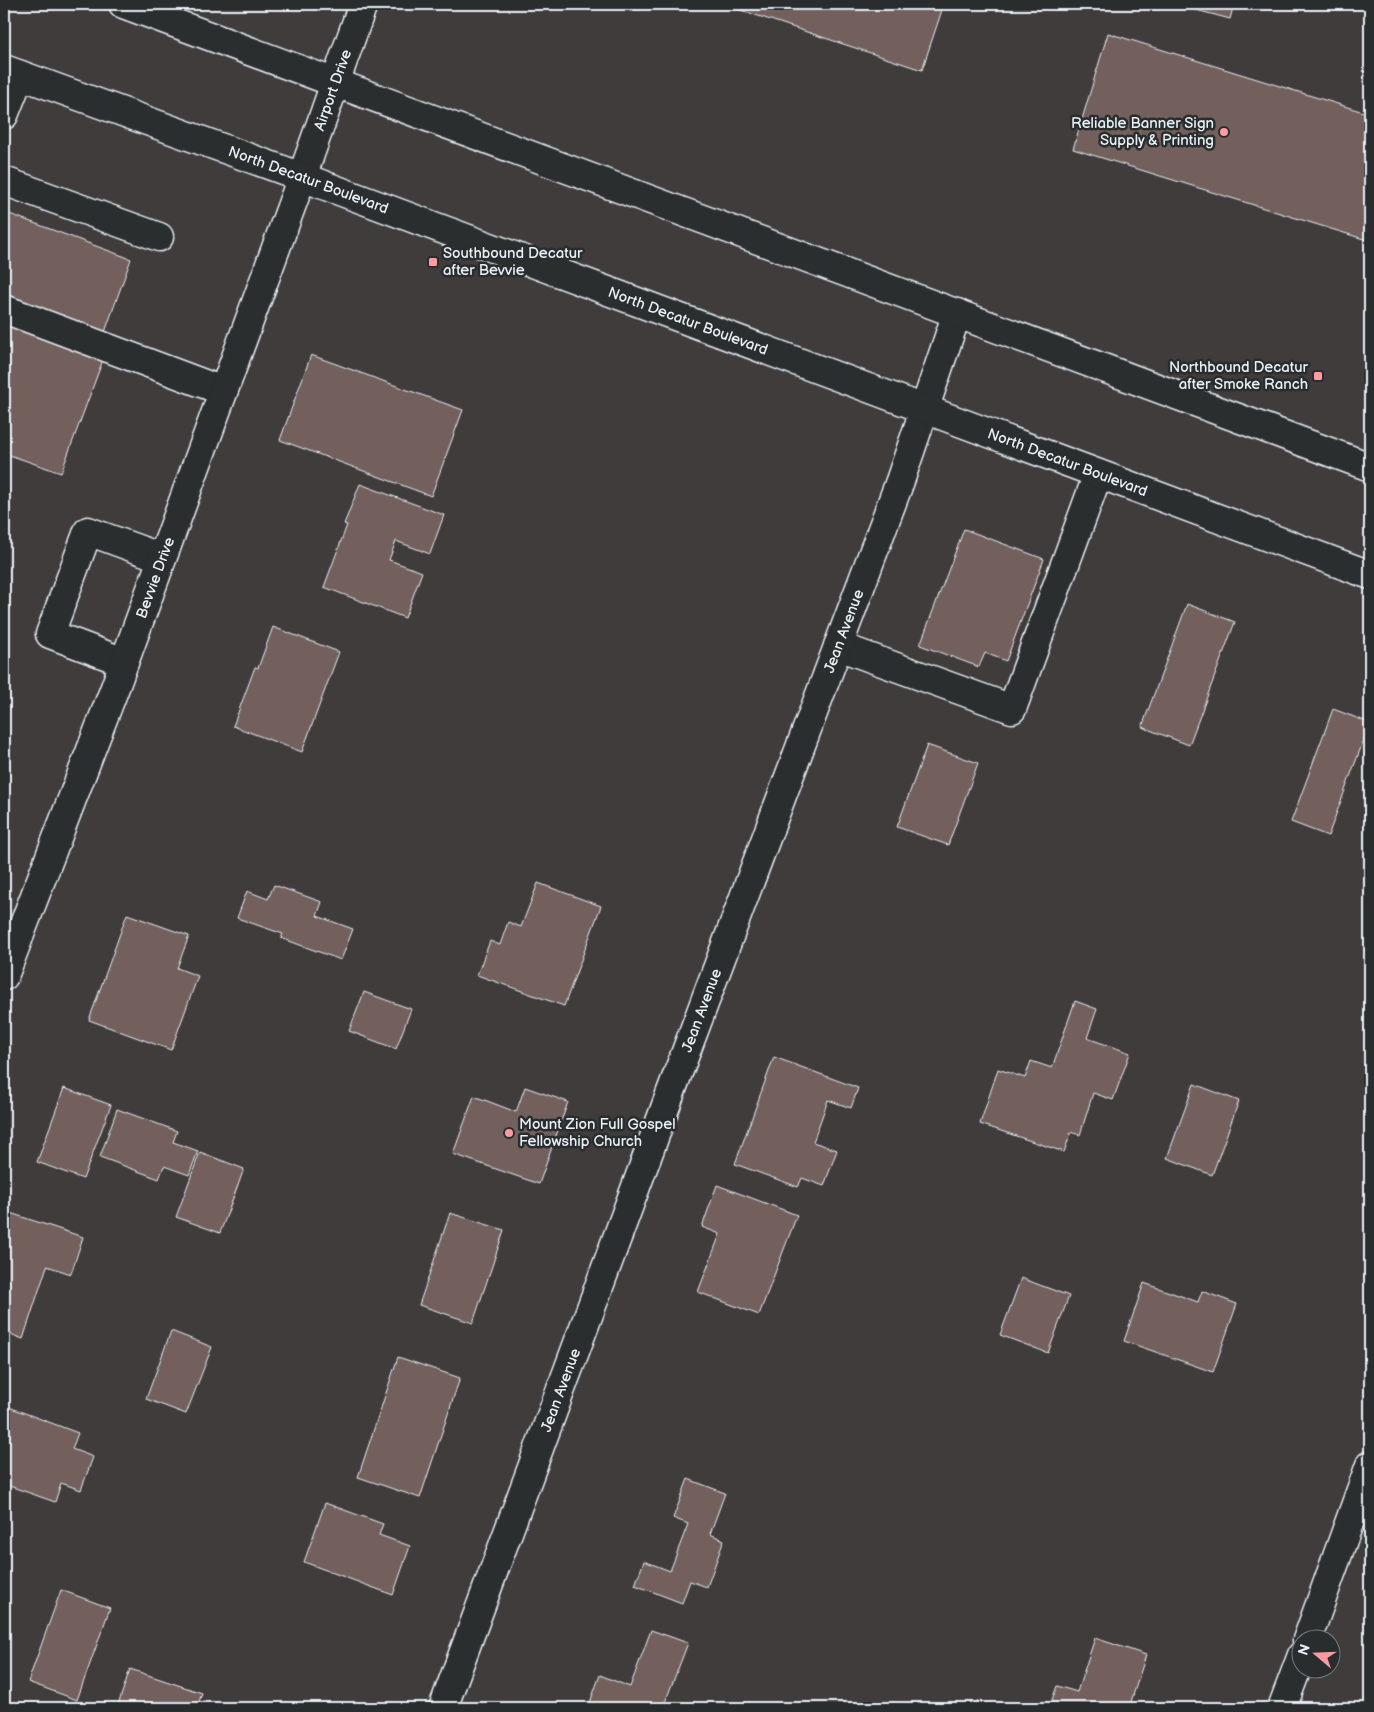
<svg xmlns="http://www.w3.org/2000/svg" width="1374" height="1712" viewBox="0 0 1374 1712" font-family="'Balsamiq Sans',sans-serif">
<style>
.building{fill:#73605d;stroke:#e8f1f8}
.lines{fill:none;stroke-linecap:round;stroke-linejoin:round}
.minor-casing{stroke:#e8f1f8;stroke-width:31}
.major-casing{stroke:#e8f1f8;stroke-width:31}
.minor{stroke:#2a2d2e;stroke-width:28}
.major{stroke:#2a2d2e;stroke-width:28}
.poi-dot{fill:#ff9aa2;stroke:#2a2d2e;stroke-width:2}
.labels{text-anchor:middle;stroke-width:5;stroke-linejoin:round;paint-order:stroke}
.street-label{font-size:15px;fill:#e8f1f8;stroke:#2a2d2e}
.poi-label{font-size:15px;fill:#e8f1f8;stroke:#2a2d2e;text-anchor:end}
</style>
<rect width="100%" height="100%" fill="#403c3c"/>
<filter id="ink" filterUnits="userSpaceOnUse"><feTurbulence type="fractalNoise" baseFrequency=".02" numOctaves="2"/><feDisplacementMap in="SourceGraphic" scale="10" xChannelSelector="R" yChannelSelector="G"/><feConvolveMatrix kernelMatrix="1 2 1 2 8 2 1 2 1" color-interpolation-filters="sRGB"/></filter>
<g filter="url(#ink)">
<g class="building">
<polygon points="722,4 944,4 922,70"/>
<polygon points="1174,4 1234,4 1230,19"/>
<polygon points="1108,33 1370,114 1370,241 1073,149"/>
<polygon points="4,212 131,259 105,332 4,295"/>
<polygon points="4,321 104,357 61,473 4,453"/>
<polygon points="311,355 463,410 431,496 280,440"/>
<polygon points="360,484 444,515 430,554 396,541 389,560 422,572 405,618 324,587 347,525 344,524"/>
<polygon points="964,529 1044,559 1006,661 985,653 979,667 920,645"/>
<polygon points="1187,604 1235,622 1189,745 1142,727"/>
<polygon points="273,627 339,652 302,752 233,726 255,667 258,668"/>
<polygon points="1333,709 1370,723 1328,836 1291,822"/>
<polygon points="927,745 978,763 948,845 897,827"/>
<polygon points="538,883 601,906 564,1006 477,975 490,941 500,945 508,922 521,927"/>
<polygon points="274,885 322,902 317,916 353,929 341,960 281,938 283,934 237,918 247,891 268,899"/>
<polygon points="127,914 189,936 177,968 198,976 171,1050 89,1020"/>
<polygon points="364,992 411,1009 396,1049 349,1031"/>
<polygon points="1075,1001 1097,1009 1087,1038 1130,1053 1113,1100 1093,1093 1080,1135 1071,1132 1064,1152 980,1124 998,1069 1025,1078 1031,1061 1052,1068"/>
<polygon points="774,1057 858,1088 851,1108 828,1100 813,1142 837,1150 824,1186 802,1178 798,1187 735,1164"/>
<polygon points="1194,1084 1239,1101 1212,1175 1167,1158"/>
<polygon points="525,1087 568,1102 539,1184 453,1154 474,1096 516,1112"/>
<polygon points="64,1088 111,1105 83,1179 37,1162"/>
<polygon points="117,1109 177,1131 173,1142 198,1151 189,1175 164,1166 159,1179 100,1157"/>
<polygon points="200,1152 244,1169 220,1233 176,1217"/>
<polygon points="717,1185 797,1215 759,1315 698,1292 720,1234 702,1227"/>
<polygon points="4,1211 83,1237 71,1274 47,1266 23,1339 4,1332"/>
<polygon points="450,1213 504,1230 473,1323 419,1305"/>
<polygon points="1021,1278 1069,1296 1048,1353 1000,1335"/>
<polygon points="1144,1283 1198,1302 1202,1291 1237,1304 1213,1372 1124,1341"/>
<polygon points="171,1331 212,1347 186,1414 146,1399"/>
<polygon points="398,1357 460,1378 420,1498 358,1477"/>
<polygon points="6,1406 78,1433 72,1449 93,1457 81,1490 61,1483 55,1502 4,1484 4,1412"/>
<polygon points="688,1479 725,1493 710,1534 724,1540 707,1587 690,1581 682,1603 635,1585 644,1561 670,1571 688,1524 673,1518"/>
<polygon points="325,1503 383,1524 379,1535 410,1546 393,1595 304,1562"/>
<polygon points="61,1590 110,1608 77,1700 28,1682"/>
<polygon points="651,1630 688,1643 664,1705 673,1708 588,1708 600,1675 630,1687"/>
<polygon points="1095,1638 1146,1655 1129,1708 1101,1708 1095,1706 1094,1708 1049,1708 1057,1686 1077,1692"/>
<polygon points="130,1669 202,1693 197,1708 117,1708"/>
</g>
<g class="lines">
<defs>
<g id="minor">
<polyline points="4,115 20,75"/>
<polyline points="4,181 159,237"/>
<polyline points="4,309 223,391"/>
<polyline points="838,646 1012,709 1098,474"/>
<polyline points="124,662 50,634 88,531 162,558"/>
<path id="s1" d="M4,976L114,690L302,177L363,4"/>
<path id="s2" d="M443,1708L678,1073L900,481L957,313"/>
</g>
<g id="major">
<polyline points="123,4 1370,467"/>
<path id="s3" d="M4,69L302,177L1370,575"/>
<polyline points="1307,1640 1370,1465"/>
<polyline points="1282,1708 1302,1655"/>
</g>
</defs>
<use href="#minor" class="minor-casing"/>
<use href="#major" class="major-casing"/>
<use href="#minor" class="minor"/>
<use href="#major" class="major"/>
</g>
</g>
<g class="poi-dot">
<circle cx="1224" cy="132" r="5"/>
<rect x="428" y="257" width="10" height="10" rx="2.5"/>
<rect x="1313" y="371" width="10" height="10" rx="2.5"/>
<circle cx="509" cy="1133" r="5"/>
</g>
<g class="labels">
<g class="street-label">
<text dy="5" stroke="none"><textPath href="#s1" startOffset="945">Airport Drive</textPath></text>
<text dy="5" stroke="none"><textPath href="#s3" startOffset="324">North Decatur Boulevard</textPath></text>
<text dy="5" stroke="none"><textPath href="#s3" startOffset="729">North Decatur Boulevard</textPath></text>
<text dy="5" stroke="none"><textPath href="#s3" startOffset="1134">North Decatur Boulevard</textPath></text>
<text dy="5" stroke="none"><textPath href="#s1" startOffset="426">Bevvie Drive</textPath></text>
<text dy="5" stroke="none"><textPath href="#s2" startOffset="1149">Jean Avenue</textPath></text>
<text dy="5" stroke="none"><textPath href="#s2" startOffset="744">Jean Avenue</textPath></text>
<text dy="5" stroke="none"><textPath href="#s2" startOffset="339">Jean Avenue</textPath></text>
</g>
<g class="poi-label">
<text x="1214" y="128">Reliable Banner Sign<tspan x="1214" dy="17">Supply &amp; Printing</tspan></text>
<text x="443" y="258" text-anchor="start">Southbound Decatur<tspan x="443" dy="17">after Bevvie</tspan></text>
<text x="1308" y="372">Northbound Decatur<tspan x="1308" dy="17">after Smoke Ranch</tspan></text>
<text x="519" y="1129" text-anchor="start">Mount Zion Full Gospel<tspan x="519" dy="17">Fellowship Church</tspan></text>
</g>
</g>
<rect width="1374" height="1712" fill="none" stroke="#2a2d2e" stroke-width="20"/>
<rect x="10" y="10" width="1354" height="1692" fill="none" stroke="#e8f1f8" stroke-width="2" filter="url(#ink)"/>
<g transform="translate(1316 1654) rotate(289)"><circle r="24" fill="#2a2d2e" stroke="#767b7f"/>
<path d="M0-4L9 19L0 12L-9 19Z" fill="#ff9aa2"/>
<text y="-8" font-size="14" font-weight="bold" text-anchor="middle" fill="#e8f1f8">N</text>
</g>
</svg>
